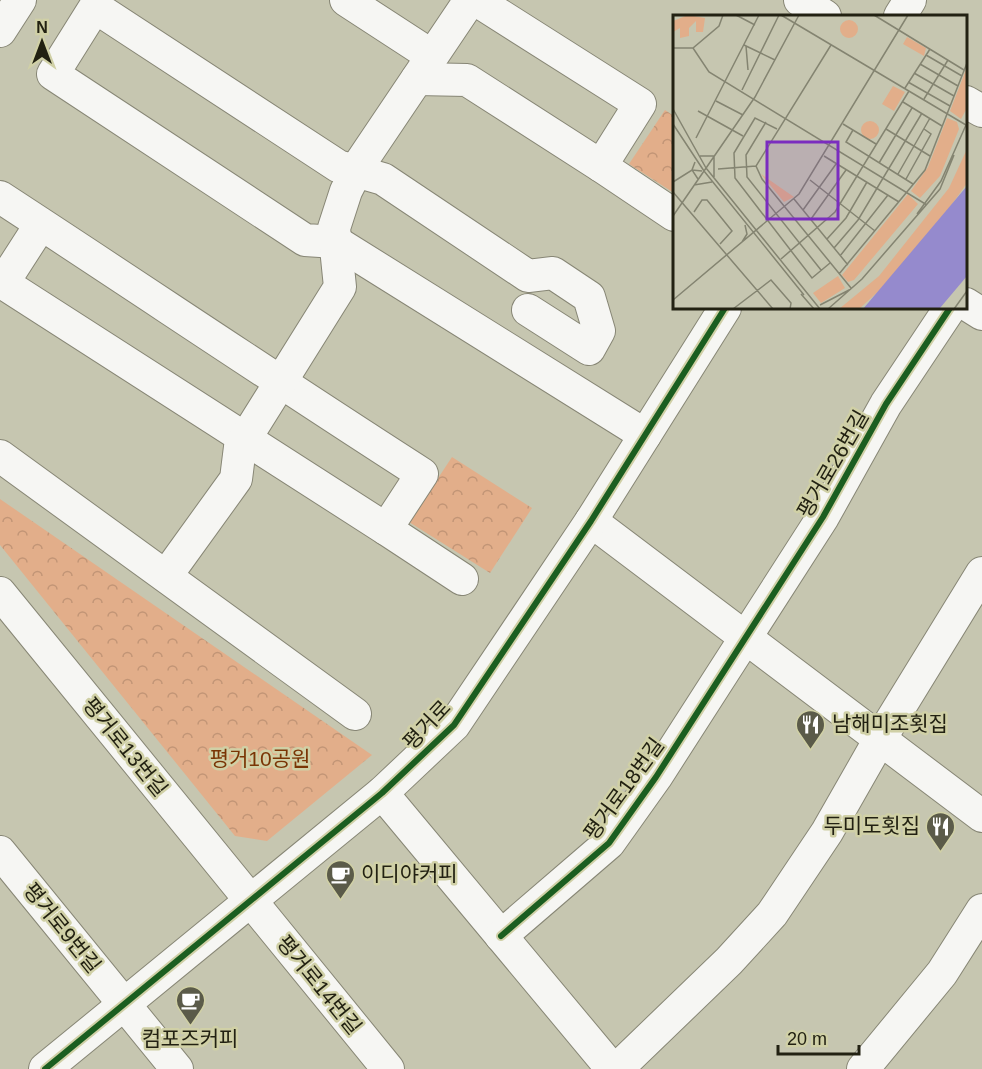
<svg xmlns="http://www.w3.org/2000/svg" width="982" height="1069" viewBox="0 0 982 1069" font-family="Arial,'Noto Sans KR',sans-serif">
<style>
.forest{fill:url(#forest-crowns)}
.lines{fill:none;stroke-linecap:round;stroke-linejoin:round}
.minor-casing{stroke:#878675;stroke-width:34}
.minor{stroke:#f6f6f3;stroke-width:32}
.cycleway-casing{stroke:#d0d0a6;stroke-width:10}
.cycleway{stroke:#1b5e20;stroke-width:6}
.labels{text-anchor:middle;stroke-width:5;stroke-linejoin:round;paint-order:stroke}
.street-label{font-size:21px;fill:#222112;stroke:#d0d0a6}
.poi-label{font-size:21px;fill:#222112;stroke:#d0d0a6;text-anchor:start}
.park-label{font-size:21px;fill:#7a3505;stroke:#d0d0a6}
.inset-road{fill:none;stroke:#848471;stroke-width:1.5}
.view{fill:#7b2cbf;fill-opacity:0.15;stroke:#7b2cbf;stroke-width:3}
.inset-edge{fill:none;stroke:#222112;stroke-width:3}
</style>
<defs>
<pattern id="forest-crowns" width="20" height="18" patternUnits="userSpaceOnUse" patternTransform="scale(1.5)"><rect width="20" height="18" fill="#e2ae8a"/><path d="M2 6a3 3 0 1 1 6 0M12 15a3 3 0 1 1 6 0" fill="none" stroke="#c29576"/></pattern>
</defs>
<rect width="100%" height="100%" fill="#c6c6b0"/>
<g class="forest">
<polygon points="665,110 674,116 674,193 629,164"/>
<polygon points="452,457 532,508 490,573 409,522"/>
<polygon points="0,499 372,755 267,841 235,836 0,545"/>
</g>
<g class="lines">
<defs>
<g id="minor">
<polyline points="346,0 432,56"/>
<polyline points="800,0 825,16"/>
<polyline points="900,16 910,0"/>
<polyline points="0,31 20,0"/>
<polyline points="417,79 467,80 601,166 640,104 476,0"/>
<polyline points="966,102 982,111"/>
<polyline points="601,166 674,215"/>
<path d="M0,197C141,289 280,383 422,474L386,529L3,283L41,224"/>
<polyline points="966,304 982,314"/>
<polyline points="528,310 589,349 599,331 589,297 553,273 528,276 383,179 338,166 95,7 53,74 305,240 336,242 645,435"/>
<polyline points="0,456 355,714"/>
<polyline points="591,521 982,816"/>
<polyline points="386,529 462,579"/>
<polyline points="166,576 236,479 240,447 340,287 334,228 346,191 361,162 470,0"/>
<polyline points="0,593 388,1069"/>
<polyline points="382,793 612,1069"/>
<polyline points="0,852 177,1069"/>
<polyline points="501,936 609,843 656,777 823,517 886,404 950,308"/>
<polyline points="45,1069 382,793 454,725 591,521 725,308"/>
<polyline points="617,1069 729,961 772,914 827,832 880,739 982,573"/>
<polyline points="863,1069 942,973 982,910"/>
</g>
</defs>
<use href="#minor" class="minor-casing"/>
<use href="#minor" class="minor"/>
<defs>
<g id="cycleway">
<polyline points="501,936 609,843 656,777 823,517 886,404 950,308"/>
<polyline points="45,1069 382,793 454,725 591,521 725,308"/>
</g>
</defs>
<use href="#cycleway" class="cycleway-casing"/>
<use href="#cycleway" class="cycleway"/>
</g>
<defs>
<symbol id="restaurant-pin" viewBox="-11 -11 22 30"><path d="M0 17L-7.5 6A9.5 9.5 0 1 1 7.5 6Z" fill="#5b5b49" stroke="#d0d0a6"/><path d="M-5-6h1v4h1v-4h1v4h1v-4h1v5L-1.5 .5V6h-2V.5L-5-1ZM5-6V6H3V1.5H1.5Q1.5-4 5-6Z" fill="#fff"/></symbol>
<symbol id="cafe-pin" viewBox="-11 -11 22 30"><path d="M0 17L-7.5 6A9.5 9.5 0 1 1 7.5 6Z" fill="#5b5b49" stroke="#d0d0a6"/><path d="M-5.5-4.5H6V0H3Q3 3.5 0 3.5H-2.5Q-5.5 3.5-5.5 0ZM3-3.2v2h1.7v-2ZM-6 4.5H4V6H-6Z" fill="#fff"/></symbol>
</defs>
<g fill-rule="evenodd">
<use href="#restaurant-pin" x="794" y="708" width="33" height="45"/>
<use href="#restaurant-pin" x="924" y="810" width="33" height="45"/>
<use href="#cafe-pin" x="324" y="858" width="33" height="45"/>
<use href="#cafe-pin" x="174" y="984" width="33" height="45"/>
</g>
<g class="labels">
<g class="street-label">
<text transform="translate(833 464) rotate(-60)" y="7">평거로26번길</text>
<text transform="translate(427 725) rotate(-47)" y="7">평거로</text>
<text transform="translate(125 747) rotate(51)" y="7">평거로13번길</text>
<text transform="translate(624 789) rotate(-54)" y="7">평거로18번길</text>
<text transform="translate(62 928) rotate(51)" y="7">평거로9번길</text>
<text transform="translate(319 985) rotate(51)" y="7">평거로14번길</text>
</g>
<g class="poi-label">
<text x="832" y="731">남해미조횟집</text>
<text x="920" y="833" text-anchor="end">두미도횟집</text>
<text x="361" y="881">이디야커피</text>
<text x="190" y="1046" text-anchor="middle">컴포즈커피</text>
</g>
<g class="park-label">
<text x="260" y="766">평거10공원</text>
</g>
</g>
<g transform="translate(673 15)">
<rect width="294" height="294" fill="#c6c6b0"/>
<path d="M15,0L32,3L30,17H23V6L16,13V21L7,23V13L0,17V6ZM167 14a9 9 0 1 1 18 0a9 9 0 1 1-18 0ZM234,22L253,33L251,41L230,29ZM294,52V93L288,104L277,96ZM274,103L284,107L286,114L267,161L247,183L238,176L255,152ZM294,134V168L277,192L209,273L186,294H166L206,261L276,173ZM88,159L121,182L111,187ZM235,179L245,189L181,265L175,267L169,260ZM165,261L172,273L148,288L140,278Z" fill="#e2ae8a"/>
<path d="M220,71L232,77L221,96L209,89ZM188 115a9 9 0 1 1 18 0a9 9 0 1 1-18 0Z" fill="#e2ae8a"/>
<path d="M294,171V261L267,293L190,294Z" fill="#958acd"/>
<path class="inset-road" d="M63,0L82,10M108,0L293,110M201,0L291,55M71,30L102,45M158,30L83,151L89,164L178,273M73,31L75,55M0,33H20L46,11L50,0M20,33L36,57L254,190M253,40L289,61M247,49L285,71M241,58L281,81M235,67L277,91M232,73L257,34M69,75L106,0M251,84L275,45M43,86L70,100M230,87L269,111M0,94L33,153M25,96L70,121M93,107L73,140L74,162L148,255M0,109L31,156M170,109L203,129M104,114L82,103L61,138L62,163L139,263L157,248M213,114L257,141M180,115L173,127L240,169M23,123L86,0M27,141H41V162M151,141L226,187M22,147L19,155L25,164M206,148L239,93M33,153L147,294M45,154L83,151M31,156L131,280M225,159L257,103M233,164L258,119L251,114M137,165L202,216M0,167L19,155L29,156M21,170L39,167M0,177L100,294M121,184L175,250M130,195L163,149M21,197L29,185H34L59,216L47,229M244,199L268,166L293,110M0,201L82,82L126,0M138,204L173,155M154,224L173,203L194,167M69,227L74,219L72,210M161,233L185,205L249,98M167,241L215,180M108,244L162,197L236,76M166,259L252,155L294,48M128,279L141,294M0,285L126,179L235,0M147,290L178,274M60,294L98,265L118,288L117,294M155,294L189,264L267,174L281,140M281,294L294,276"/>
<path class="view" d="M94,127H165V204H94Z"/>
<rect width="294" height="294" class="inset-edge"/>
</g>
<g transform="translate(42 42)" stroke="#d0d0a6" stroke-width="4.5" paint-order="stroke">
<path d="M0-4.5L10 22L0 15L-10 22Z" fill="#222112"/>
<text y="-9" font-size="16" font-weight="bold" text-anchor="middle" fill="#222112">N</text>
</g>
<path d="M778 1045v9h81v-9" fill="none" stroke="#222112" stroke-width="3"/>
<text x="787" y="1045" font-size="18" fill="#222112" stroke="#d0d0a6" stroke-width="4.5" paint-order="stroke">20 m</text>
</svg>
